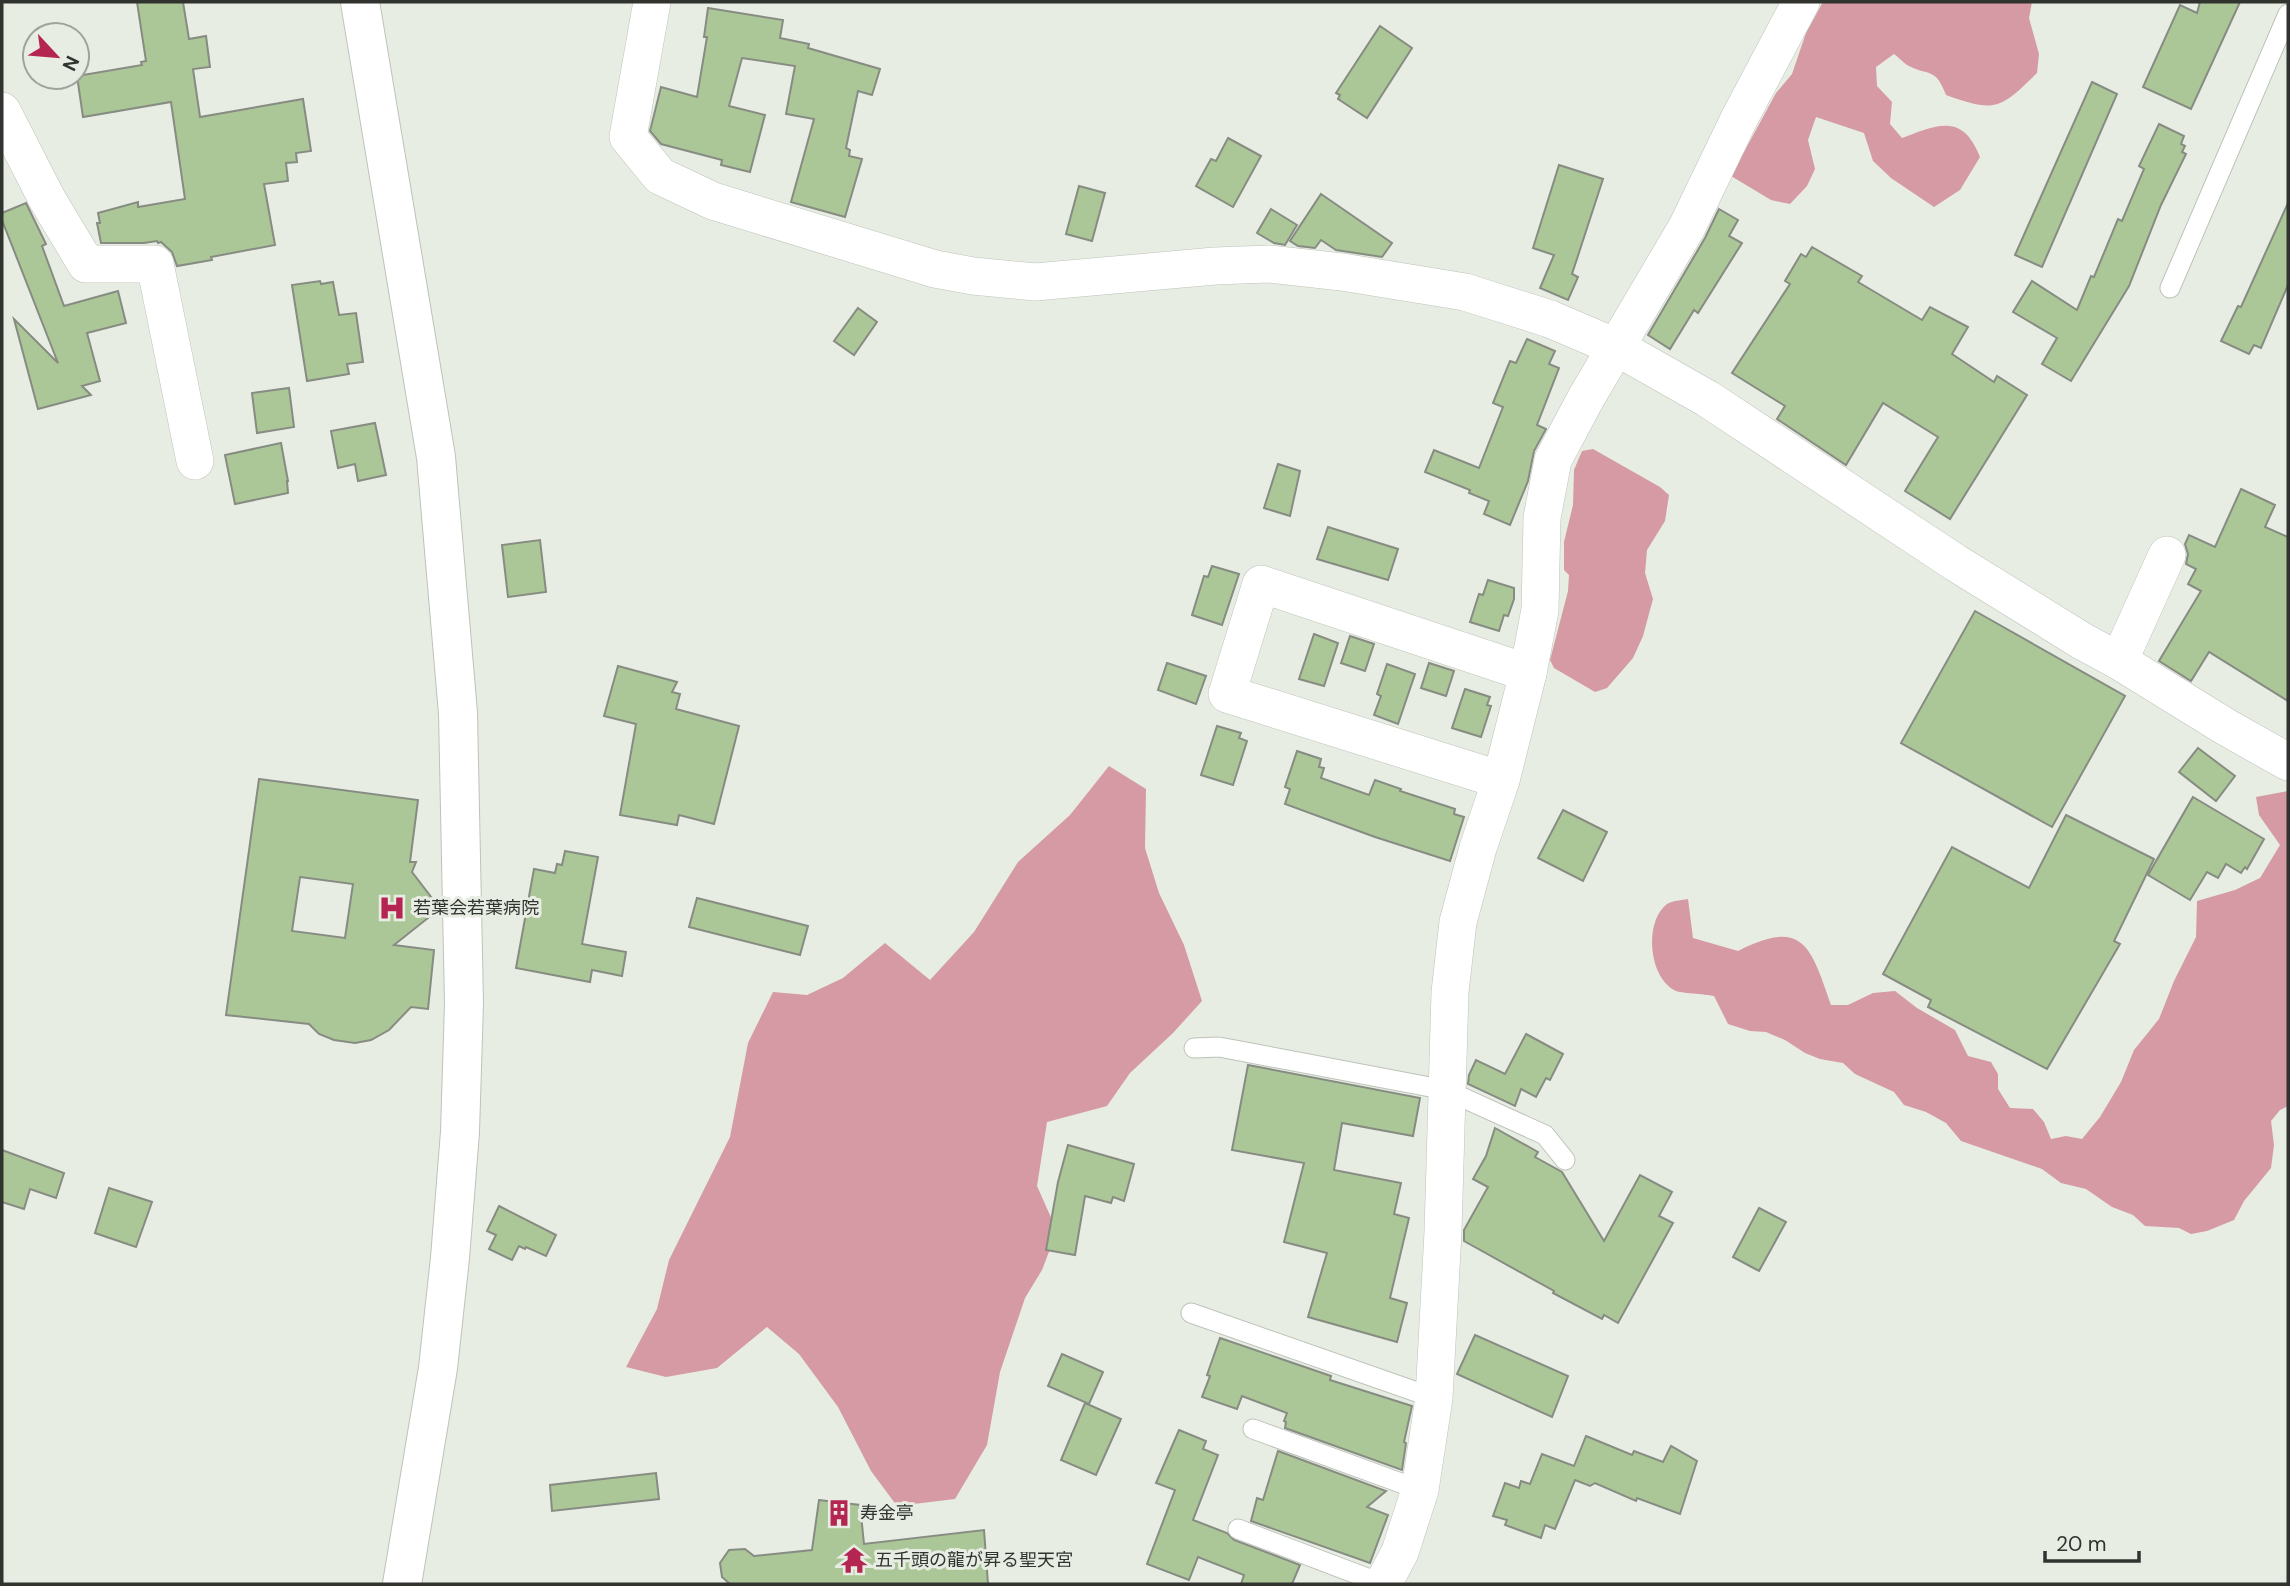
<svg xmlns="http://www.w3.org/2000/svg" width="2290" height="1586" viewBox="0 0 2290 1586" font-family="'DM Sans','Noto Sans JP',sans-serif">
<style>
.forest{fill:#d59aa3}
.building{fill:#acc797;stroke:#878c83;stroke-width:2;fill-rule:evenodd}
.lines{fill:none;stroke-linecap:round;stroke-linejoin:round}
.lane-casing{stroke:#bdc3b9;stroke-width:21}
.street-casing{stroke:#bdc3b9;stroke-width:38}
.secondary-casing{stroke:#bdc3b9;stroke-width:40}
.lane{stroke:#fff;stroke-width:19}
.street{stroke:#fff;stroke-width:37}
.secondary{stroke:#fff;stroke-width:38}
.labels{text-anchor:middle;stroke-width:6;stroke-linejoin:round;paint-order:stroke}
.poi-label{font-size:18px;fill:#31332f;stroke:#e7ede3;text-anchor:start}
</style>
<rect width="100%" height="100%" fill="#e7ede3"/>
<g class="forest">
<path d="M1823,2H2032L2029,18L2039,54L2037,73C2000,109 1996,113 1946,95C1935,66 1929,77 1907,65C1903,62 1898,57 1894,54L1876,67L1877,86L1892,102L1890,124L1902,138C1938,124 1963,113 1980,157L1960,190L1934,207L1891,178L1873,161L1864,133L1816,117L1808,140L1815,169L1807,186L1790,204L1771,200L1731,176L1776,93L1792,74L1806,33Z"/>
<polygon points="1593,449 1660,487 1669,495 1665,521 1647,550 1645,573 1653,599 1643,636 1633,658 1607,688 1595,692 1554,668 1550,660 1568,591 1569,575 1564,570 1564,542 1573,505 1574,470 1582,451"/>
<polygon points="1109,766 1146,789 1145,848 1159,893 1184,945 1202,1001 1173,1033 1130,1073 1107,1106 1047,1122 1037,1186 1057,1231 1042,1270 1025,1298 1000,1372 987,1445 955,1499 897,1506 871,1471 838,1407 799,1354 767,1327 717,1368 666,1377 626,1367 657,1309 669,1260 730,1137 748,1043 773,992 807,995 843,978 885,943 930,980 974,932 1018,862 1070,815"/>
<path d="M2288,791V1106L2280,1110L2271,1121L2274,1145L2271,1168L2244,1201L2234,1220L2207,1231L2191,1234L2179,1228L2145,1226L2133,1215L2112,1207L2086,1189L2061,1183L2042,1169L1961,1141L1946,1123L1926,1112L1904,1105L1894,1092L1855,1074L1843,1063L1820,1059L1805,1053L1785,1040L1766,1032L1750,1031L1728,1024L1714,996C1705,994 1680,993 1676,991C1648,978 1644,921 1667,904C1672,901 1682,900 1688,899L1693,938L1738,951C1804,917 1811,948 1831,1005H1848L1873,993L1895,991L1917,1008L1955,1030L1968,1056L1991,1062L1998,1074V1089L2010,1108L2033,1109L2044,1122L2051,1139L2066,1136L2082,1139L2100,1117L2121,1082L2134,1050L2159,1019L2174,981L2196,937L2197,901L2235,890L2260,878L2280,845L2259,815L2256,797Z"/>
</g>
<g class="building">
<polygon points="137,2 183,2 189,39 206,36 210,67 193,69 200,117 303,99 311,151 296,153 297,162 286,163 288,181 264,184 275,245 211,257 212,260 177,266 172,252 161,242 158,243 157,241 144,243 101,243 97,223 100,223 98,213 138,202 138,207 185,199 171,102 83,117 77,76 142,65 141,62 146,61"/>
<polygon points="2200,2 2240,2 2191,109 2143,87 2180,5 2197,13"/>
<polygon points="708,8 783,20 780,38 809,44 808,48 880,69 872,95 858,91 846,148 850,150 849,156 862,159 845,217 791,202 814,119 786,114 795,66 742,58 729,106 765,115 750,172 721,165 722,160 661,144 650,131 661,87 697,97 707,37 704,37"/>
<polygon points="1380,26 1412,48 1367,118 1338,99 1340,95 1336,93"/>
<polygon points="2092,82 2117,94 2042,267 2015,255"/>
<polygon points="2159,124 2184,136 2181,144 2185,146 2182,152 2186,154 2161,205 2129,286 2071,381 2042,364 2057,338 2013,312 2032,281 2077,310 2091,276 2094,277 2118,219 2122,221 2144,169 2139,166"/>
<polygon points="1228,138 1261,156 1233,207 1196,186 1211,159 1216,161"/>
<polygon points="1559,165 1603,179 1572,274 1578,277 1568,300 1540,288 1554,255 1533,248"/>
<polygon points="1079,186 1105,193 1092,241 1066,234"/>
<polygon points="1321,194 1392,243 1382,257 1336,250 1321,240 1315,248 1298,246 1290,241"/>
<polygon points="26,203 46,244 42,246 64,306 118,291 126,323 87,333 100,381 82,386 91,395 38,409 14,319 58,363 2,220 2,213"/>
<polygon points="2288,203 2288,285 2261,348 2254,345 2249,354 2221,341 2238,306 2241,307"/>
<polygon points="1271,209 1297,225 1285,245 1274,243 1257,233"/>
<polygon points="1719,209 1738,220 1729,236 1742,243 1698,313 1694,310 1670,349 1648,335 1705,238"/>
<polygon points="1812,247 1862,276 1858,282 1922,320 1930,307 1968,327 1952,354 1994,382 1997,376 2027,395 1950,519 1905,491 1938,437 1883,403 1846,465 1777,419 1785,406 1732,373 1790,284 1785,281 1801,254 1806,257"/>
<polygon points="320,281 321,284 333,282 339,315 356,313 363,362 347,364 349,374 307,381 292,285"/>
<polygon points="858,308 877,322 854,355 834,341"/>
<polygon points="1527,339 1555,351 1549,364 1559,368 1537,425 1546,429 1534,451 1528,481 1510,525 1484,514 1489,501 1469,493 1470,490 1425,472 1434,450 1479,468 1503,407 1493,403 1510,361 1516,363"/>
<polygon points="289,388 294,427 257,433 252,393"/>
<polygon points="375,423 386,475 358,481 355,464 338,468 331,431"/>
<polygon points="281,443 288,481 287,481 288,493 235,504 225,455"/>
<polygon points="1278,464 1300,471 1290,516 1264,508"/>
<polygon points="2241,489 2275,505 2265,527 2288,537 2288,701 2209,652 2191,681 2159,661 2201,591 2188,584 2196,569 2186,564 2188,554 2185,544 2189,535 2215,547"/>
<polygon points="1328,527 1398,549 1388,580 1317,559"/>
<polygon points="540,540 546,592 508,597 502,545"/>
<polygon points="1212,566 1239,574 1222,625 1192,615 1204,576 1208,577"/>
<polygon points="1488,580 1514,588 1514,599 1508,616 1504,615 1499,631 1470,622 1479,594 1483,595"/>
<polygon points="1975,611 2125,696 2052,827 1901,743"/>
<polygon points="1314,634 1338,643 1324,686 1299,679"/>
<polygon points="1350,636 1374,644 1365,671 1341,663"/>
<polygon points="1167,663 1206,676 1196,704 1158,690"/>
<polygon points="1429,663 1454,671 1446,696 1421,688"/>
<polygon points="1387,664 1415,674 1398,724 1374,715 1381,696 1377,694"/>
<polygon points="618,666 677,682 672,692 680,694 676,709 739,726 714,824 679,815 677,825 620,815 636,724 604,716"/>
<polygon points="1465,689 1490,697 1487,705 1491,706 1481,737 1452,728"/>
<polygon points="1217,726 1241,733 1239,738 1247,741 1233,785 1201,775"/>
<polygon points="2198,748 2235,776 2216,801 2179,772"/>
<polygon points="1297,751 1321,759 1319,767 1324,768 1321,778 1369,795 1375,780 1401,789 1400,791 1455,809 1454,814 1464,817 1450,861 1375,837 1285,804 1290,789 1285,787"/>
<path d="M259,779L418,800L410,862H416L412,872L435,902L433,914L394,945L434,950L428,1009L411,1007L389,1030L371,1040L355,1043L334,1040L319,1034L309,1024L226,1015ZM300,877L353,884L345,938L292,931Z"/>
<polygon points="2193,797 2264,839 2247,869 2245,867 2241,873 2226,864 2218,878 2207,872 2190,900 2148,875"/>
<polygon points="1563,810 1607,832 1583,881 1538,858"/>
<polygon points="2066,815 2154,859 2114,941 2120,944 2047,1069 1928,1007 1931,1000 1883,974 1952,847 2029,888"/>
<polygon points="565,851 598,857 582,944 626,952 622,976 592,970 590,982 516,968 534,869 555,873 557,864 562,865"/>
<polygon points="697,898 808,926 800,955 689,927"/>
<polygon points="1526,1034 1563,1054 1550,1080 1546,1078 1536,1097 1521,1089 1515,1106 1468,1084 1469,1075 1476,1060 1505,1074"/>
<polygon points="1248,1065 1420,1098 1413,1136 1342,1123 1334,1170 1401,1183 1394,1214 1409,1218 1390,1298 1407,1303 1397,1342 1308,1317 1327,1253 1284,1242 1304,1163 1232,1150"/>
<polygon points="1495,1128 1538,1152 1535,1157 1562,1172 1604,1241 1640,1175 1672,1192 1659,1216 1673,1223 1618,1323 1604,1315 1602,1319 1553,1293 1554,1291 1464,1241 1464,1230 1488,1187 1473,1179 1486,1156"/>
<polygon points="1068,1145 1134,1164 1124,1201 1113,1197 1111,1203 1085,1196 1075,1255 1046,1250 1058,1182"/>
<polygon points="2,1150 64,1173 56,1198 30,1189 24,1209 2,1202"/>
<polygon points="109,1188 152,1202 136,1247 95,1233"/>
<polygon points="499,1206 556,1235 546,1256 526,1247 525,1249 519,1246 512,1260 489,1249 496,1235 487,1231"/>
<polygon points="1759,1208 1786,1222 1759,1271 1733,1257"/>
<polygon points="1475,1335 1568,1376 1552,1417 1457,1374"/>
<polygon points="1220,1338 1331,1376 1330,1380 1412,1406 1404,1442 1406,1443 1402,1470 1285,1428 1286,1422 1284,1421 1287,1413 1242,1396 1237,1409 1202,1397 1210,1376 1207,1375"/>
<polygon points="1062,1354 1103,1372 1089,1404 1048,1386"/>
<polygon points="1085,1403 1121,1419 1096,1475 1061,1460"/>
<polygon points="1179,1430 1206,1441 1203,1449 1218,1455 1193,1520 1227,1533 1234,1540 1300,1565 1292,1584 1241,1584 1244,1575 1198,1557 1189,1580 1147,1564 1175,1490 1156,1483"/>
<polygon points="1586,1436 1632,1455 1634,1451 1663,1462 1671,1446 1697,1461 1680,1514 1637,1498 1636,1501 1595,1483 1590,1486 1575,1480 1555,1529 1545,1525 1541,1538 1505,1525 1507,1520 1493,1516 1505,1483 1519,1488 1521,1481 1530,1484 1542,1454 1574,1466"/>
<polygon points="1278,1451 1386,1491 1367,1507 1388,1515 1370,1563 1251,1521 1257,1498 1263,1500"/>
<polygon points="656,1473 659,1499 552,1511 550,1485"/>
<polygon points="819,1500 860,1505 864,1544 984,1530 988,1584 730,1584 722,1577 720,1563 729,1550 745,1549 754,1556 812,1550"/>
</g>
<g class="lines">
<defs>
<g id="lane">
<polyline points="2170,288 2288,14"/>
<polyline points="1194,1048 1219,1047 1446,1090 1545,1135 1565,1160"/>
<polyline points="1191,1313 1434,1398"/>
<polyline points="1253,1429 1420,1490"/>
<polyline points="1238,1529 1383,1584"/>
</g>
<g id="street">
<polyline points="652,2 628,137 660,176 713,201 935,269 973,276 1035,282 1215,266 1269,264 1342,272 1465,292 1550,319 1618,348 1708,399 1956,563 2082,641 2119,661 2226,727 2288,762"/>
<polyline points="2,111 47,199 86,264 155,264 195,461"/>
<polyline points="2119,661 2167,555"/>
<polyline points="1501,780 1227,694 1261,584 1528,673"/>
<polyline points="1383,1584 1400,1552 1420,1490 1434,1398 1443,1232 1450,992 1458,922 1478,848 1501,780 1528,673 1540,610 1542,518 1553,460 1586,398 1687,227 1739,119 1801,2"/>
</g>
<polyline id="secondary" points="360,2 436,457 458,713 464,1003 460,1132 450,1258 438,1368 402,1584"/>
</defs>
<use href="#lane" class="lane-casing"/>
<use href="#street" class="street-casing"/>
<use href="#secondary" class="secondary-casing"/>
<use href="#lane" class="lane"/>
<use href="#street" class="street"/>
<use href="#secondary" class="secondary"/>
</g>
<defs>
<symbol id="hospital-bare" viewBox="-9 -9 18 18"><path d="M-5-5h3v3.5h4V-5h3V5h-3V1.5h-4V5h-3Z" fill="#b52552" stroke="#e7ede3" stroke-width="2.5" paint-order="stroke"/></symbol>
<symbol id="building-bare" viewBox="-9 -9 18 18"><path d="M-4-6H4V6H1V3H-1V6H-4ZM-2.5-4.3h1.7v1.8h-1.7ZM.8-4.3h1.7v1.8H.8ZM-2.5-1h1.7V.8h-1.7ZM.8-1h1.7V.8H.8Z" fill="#b52552" stroke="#e7ede3" stroke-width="2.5" paint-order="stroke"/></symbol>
<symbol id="temple-bare" viewBox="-9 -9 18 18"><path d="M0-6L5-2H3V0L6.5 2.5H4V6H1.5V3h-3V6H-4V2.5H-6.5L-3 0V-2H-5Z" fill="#b52552" stroke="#e7ede3" stroke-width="2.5" paint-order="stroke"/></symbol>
</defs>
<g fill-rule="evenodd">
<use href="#hospital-bare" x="373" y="889" width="38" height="38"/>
<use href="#building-bare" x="820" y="1494" width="38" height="38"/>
<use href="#temple-bare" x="835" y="1541" width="38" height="38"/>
</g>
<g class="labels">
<g class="poi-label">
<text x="413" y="914">若葉会若葉病院</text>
<text x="860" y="1519">寿金亭</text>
<text x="875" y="1566">五千頭の龍が昇る聖天宮</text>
</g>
</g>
<rect width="2290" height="1586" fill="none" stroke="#31332f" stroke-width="7"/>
<g transform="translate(56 56) rotate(116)"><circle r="33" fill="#e7ede3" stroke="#9ea39b" stroke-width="2"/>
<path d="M0-5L12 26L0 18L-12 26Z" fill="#b52552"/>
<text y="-10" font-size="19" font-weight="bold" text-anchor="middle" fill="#31332f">N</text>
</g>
<path d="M2045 1551v10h94v-10" fill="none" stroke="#31332f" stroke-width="3.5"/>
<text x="2056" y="1551" font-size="21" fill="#31332f" stroke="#e7ede3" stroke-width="5" paint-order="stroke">20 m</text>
</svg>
